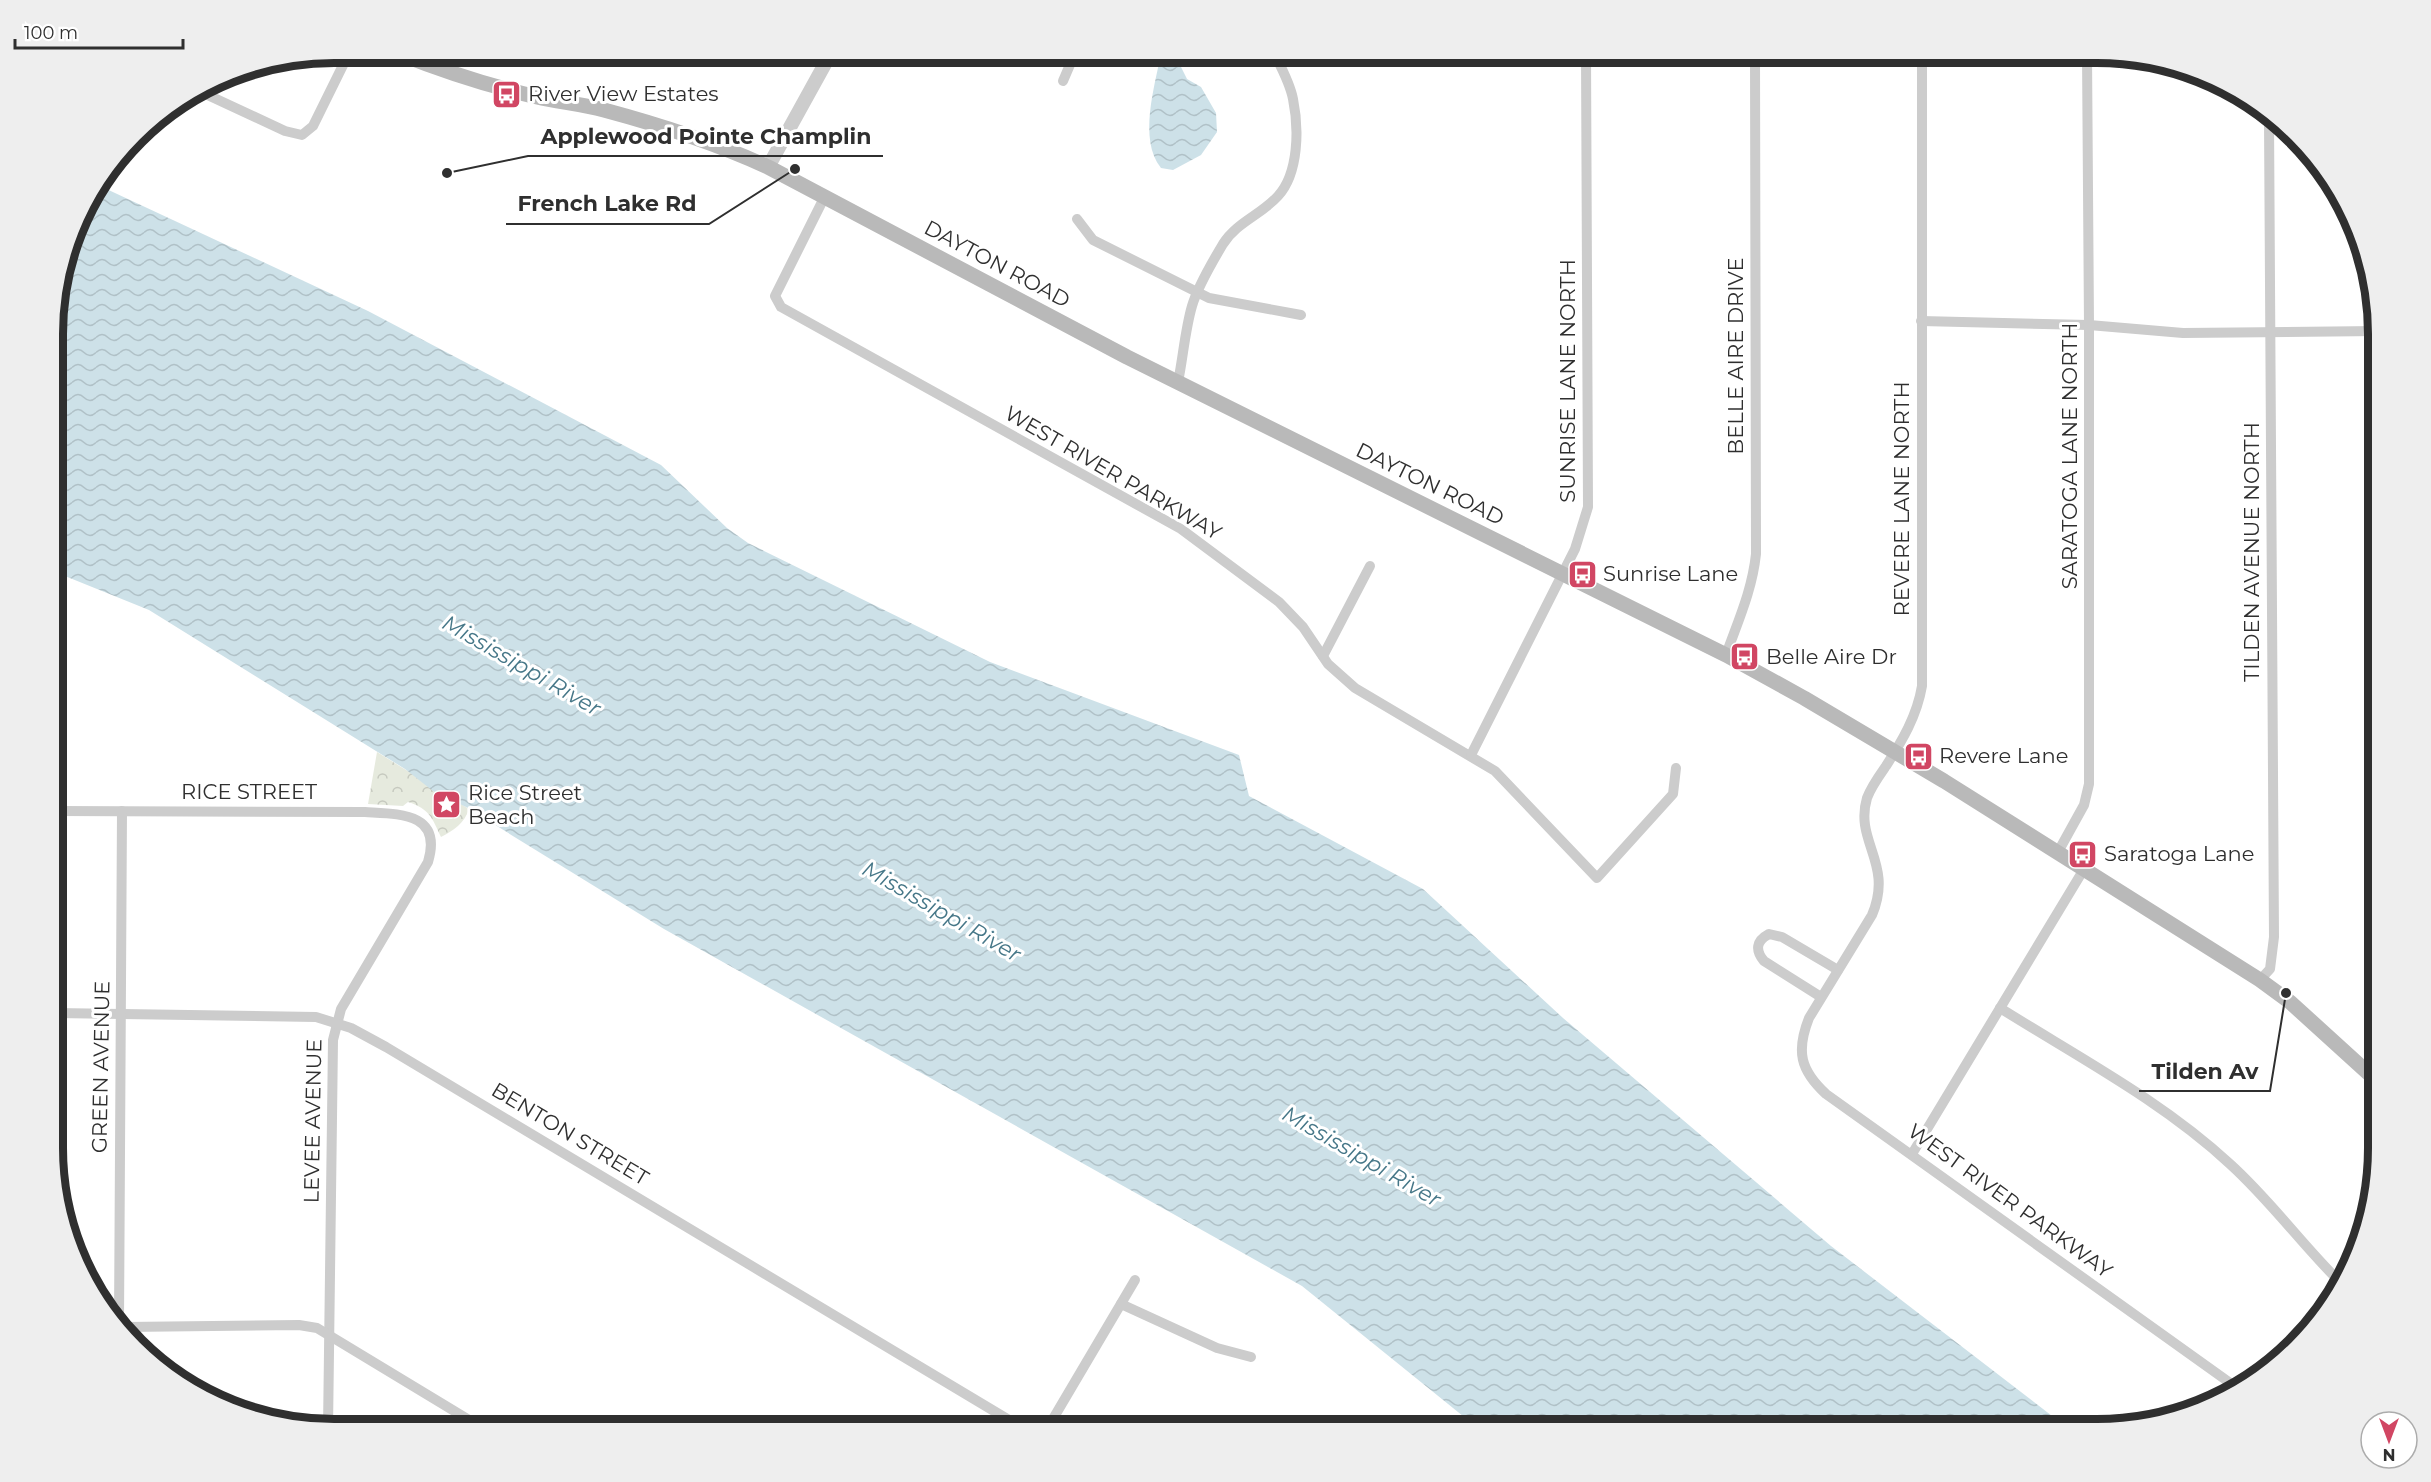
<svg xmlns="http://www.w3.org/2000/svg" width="2431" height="1482" viewBox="0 0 2431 1482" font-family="Montserrat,sans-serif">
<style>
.forest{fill:url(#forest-crowns)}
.water{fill:url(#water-waves)}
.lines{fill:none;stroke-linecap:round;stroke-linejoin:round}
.minor{stroke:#ccc;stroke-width:10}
.tertiary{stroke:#ccc;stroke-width:14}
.secondary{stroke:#b9b9b9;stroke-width:15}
.labels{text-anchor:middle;stroke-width:6;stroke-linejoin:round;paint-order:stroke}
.poi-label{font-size:21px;fill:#2f2f2f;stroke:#fff;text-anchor:start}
.street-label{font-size:21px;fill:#2f2f2f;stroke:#fff}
.water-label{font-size:22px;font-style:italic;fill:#467788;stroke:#fff}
.rim{fill:none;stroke:#2f2f2f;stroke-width:8}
.leader{fill:none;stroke:#2f2f2f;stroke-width:2}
.callout-dot{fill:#2f2f2f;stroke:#fff;stroke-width:2}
.callout-label{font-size:22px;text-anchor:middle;font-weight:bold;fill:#2f2f2f;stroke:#fff;stroke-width:6;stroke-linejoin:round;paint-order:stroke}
</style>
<defs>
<pattern id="forest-crowns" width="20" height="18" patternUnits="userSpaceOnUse" patternTransform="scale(1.5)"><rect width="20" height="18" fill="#e6eade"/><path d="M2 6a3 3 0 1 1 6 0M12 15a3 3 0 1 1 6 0" fill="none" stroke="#c6c9bf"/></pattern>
<pattern id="water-waves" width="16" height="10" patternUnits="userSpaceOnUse" patternTransform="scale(1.5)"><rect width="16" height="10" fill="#cde1e8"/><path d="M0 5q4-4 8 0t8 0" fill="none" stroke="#b0c1c7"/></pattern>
</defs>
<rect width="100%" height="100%" fill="#fff"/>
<path class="forest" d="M377,752L469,809C464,824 454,830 441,837C432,818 430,809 408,802L403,806L368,804Z"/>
<g class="water">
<path d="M1161,53H1174L1187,79L1201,87L1216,113L1217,132L1201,155L1173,170L1161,168C1138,139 1155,86 1161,53Z"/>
<polygon points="100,186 368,311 661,465 727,528 748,543 990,662 1239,755 1249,796 1423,889 1563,1018 1831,1246 2069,1429 1479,1429 1302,1286 664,929 466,807 433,791 405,769 149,610 55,572 55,298 82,209"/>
</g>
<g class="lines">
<g class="minor">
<polyline points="556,53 560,56"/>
<path d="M1922,53V686C1917,716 1902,741 1886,766C1879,776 1871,787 1867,798C1854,842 1894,863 1872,915L1809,1018C1796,1051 1800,1070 1826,1094L2240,1390"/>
<polyline points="1063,81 1075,53"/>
<polyline points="199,91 285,131 302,135 313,126 349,53"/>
<polyline points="825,196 775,296 781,307 1181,529 1279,602 1303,627 1328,664 1355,688 1495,771 1597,878 1673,794 1676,768"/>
<polyline points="1077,219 1093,240 1209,298 1301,315"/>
<polyline points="1921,321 2089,325 2183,333 2378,331"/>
<path d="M1178,382C1183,358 1185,330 1192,306C1197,289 1214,259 1223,244C1237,222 1261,215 1278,196C1299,173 1299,128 1293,99C1290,83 1281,67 1274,53"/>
<path d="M1726,655C1738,621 1752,591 1756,554L1755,53"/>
<polyline points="1323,656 1370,566"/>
<polyline points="1471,755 1575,549 1588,507 1586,53"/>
<path d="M55,811L365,812C398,814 443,812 428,862L341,1009L333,1040L328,1429"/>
<polyline points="2058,852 2084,805 2089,784 2089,325 2087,53"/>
<polyline points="2260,980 2270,969 2274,937 2269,120"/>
<path d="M1821,997L1764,961C1755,950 1756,941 1769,934L1782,937L1838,970"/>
<path d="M2000,1008C2078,1057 2162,1101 2230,1164C2271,1201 2303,1246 2342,1284"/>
<polyline points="55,1013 316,1017 351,1028 386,1047 1024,1429"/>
<polyline points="1912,1154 2084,869"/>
<polyline points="1121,1304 1217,1348 1251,1357"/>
<polyline points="119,1322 122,811"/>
<polyline points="125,1327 299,1325 317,1328 484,1429"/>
<polyline points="1047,1429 1135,1280"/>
</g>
<polyline class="tertiary" points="768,167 831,53"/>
<path class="secondary" d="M398,53C443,71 489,86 537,97C559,102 582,104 604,110C660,125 716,143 768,167L1127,357L1726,655L1804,698L1944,781L2260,980L2290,1002L2378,1082"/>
</g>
<defs>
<symbol id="bus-square" viewBox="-11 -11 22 22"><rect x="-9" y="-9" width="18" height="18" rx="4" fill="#d14663" stroke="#fff"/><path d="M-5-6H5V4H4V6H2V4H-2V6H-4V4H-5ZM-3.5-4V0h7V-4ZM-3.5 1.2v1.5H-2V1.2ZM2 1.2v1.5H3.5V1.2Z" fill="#fff"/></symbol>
<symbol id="sight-square" viewBox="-11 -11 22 22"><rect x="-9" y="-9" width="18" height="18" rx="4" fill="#d14663" stroke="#fff"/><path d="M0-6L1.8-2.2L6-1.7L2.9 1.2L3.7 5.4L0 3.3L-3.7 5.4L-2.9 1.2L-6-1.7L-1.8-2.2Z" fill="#fff"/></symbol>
</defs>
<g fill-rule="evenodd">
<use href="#bus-square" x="490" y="78" width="33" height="33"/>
<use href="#bus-square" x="1566" y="558" width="33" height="33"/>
<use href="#bus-square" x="1728" y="640" width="33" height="33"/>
<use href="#bus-square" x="1902" y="740" width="33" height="33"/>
<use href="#sight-square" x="430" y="788" width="33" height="33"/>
<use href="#bus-square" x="2066" y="838" width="33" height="33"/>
</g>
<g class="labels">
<g class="poi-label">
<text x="528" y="101">River View Estates</text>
<text x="1603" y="581">Sunrise Lane</text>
<text x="1766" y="664">Belle Aire Dr</text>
<text x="1939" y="763">Revere Lane</text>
<text x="468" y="800">Rice Street<tspan x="468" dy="24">Beach</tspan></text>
<text x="2104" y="861">Saratoga Lane</text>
</g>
<g class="street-label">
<text transform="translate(997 264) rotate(28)" y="7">DAYTON ROAD</text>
<text transform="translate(1736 356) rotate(-90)" y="7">BELLE AIRE DRIVE</text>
<text transform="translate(1568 381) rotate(-90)" y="7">SUNRISE LANE NORTH</text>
<text transform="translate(2070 456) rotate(-90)" y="7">SARATOGA LANE NORTH</text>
<text transform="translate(1113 473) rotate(30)" y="7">WEST RIVER PARKWAY</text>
<text transform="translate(1430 484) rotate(26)" y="7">DAYTON ROAD</text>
<text transform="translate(1902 499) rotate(-90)" y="7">REVERE LANE NORTH</text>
<text transform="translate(2252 552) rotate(-90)" y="7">TILDEN AVENUE NORTH</text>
<text x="249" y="799">RICE STREET</text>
<text transform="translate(101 1067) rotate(-89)" y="7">GREEN AVENUE</text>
<text transform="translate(313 1121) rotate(-89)" y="7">LEVEE AVENUE</text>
<text transform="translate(570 1134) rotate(31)" y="7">BENTON STREET</text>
<text transform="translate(2010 1201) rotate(36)" y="7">WEST RIVER PARKWAY</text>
</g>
<g class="water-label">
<text transform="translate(522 665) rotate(30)" y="8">Mississippi River</text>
<text transform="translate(942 911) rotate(30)" y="8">Mississippi River</text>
<text transform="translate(1362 1156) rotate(30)" y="8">Mississippi River</text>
</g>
</g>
<path d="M0 0H2431V1482H0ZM334 63H2097A271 271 0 0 1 2368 334V1148A271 271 0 0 1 2097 1419H334A271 271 0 0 1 63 1148V334A271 271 0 0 1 334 63Z" fill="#eee" fill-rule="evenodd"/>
<path class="rim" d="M334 63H2097A271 271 0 0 1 2368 334V1148A271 271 0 0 1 2097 1419H334A271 271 0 0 1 63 1148V334A271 271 0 0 1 334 63Z"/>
<path class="leader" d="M447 173L528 156H883M795 169L709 224H506M2286 993L2270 1091H2139"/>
<g class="callout-dot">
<circle cx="447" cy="173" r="6"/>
<circle cx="795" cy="169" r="6"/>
<circle cx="2286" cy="993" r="6"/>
</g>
<g class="callout-label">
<text x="706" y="144">Applewood Pointe Champlin</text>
<text x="607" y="211">French Lake Rd</text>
<text x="2205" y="1079">Tilden Av</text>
</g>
<g transform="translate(2389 1440) rotate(180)"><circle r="28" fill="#ffffff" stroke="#acacac" stroke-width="1.5"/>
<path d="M0-4.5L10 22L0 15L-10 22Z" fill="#d14663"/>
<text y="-9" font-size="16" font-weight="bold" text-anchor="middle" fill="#2f2f2f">N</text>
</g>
<path d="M15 39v9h168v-9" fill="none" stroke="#2f2f2f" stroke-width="3"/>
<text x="24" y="39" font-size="18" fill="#2f2f2f" stroke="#ffffff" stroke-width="4.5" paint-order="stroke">100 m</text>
</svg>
